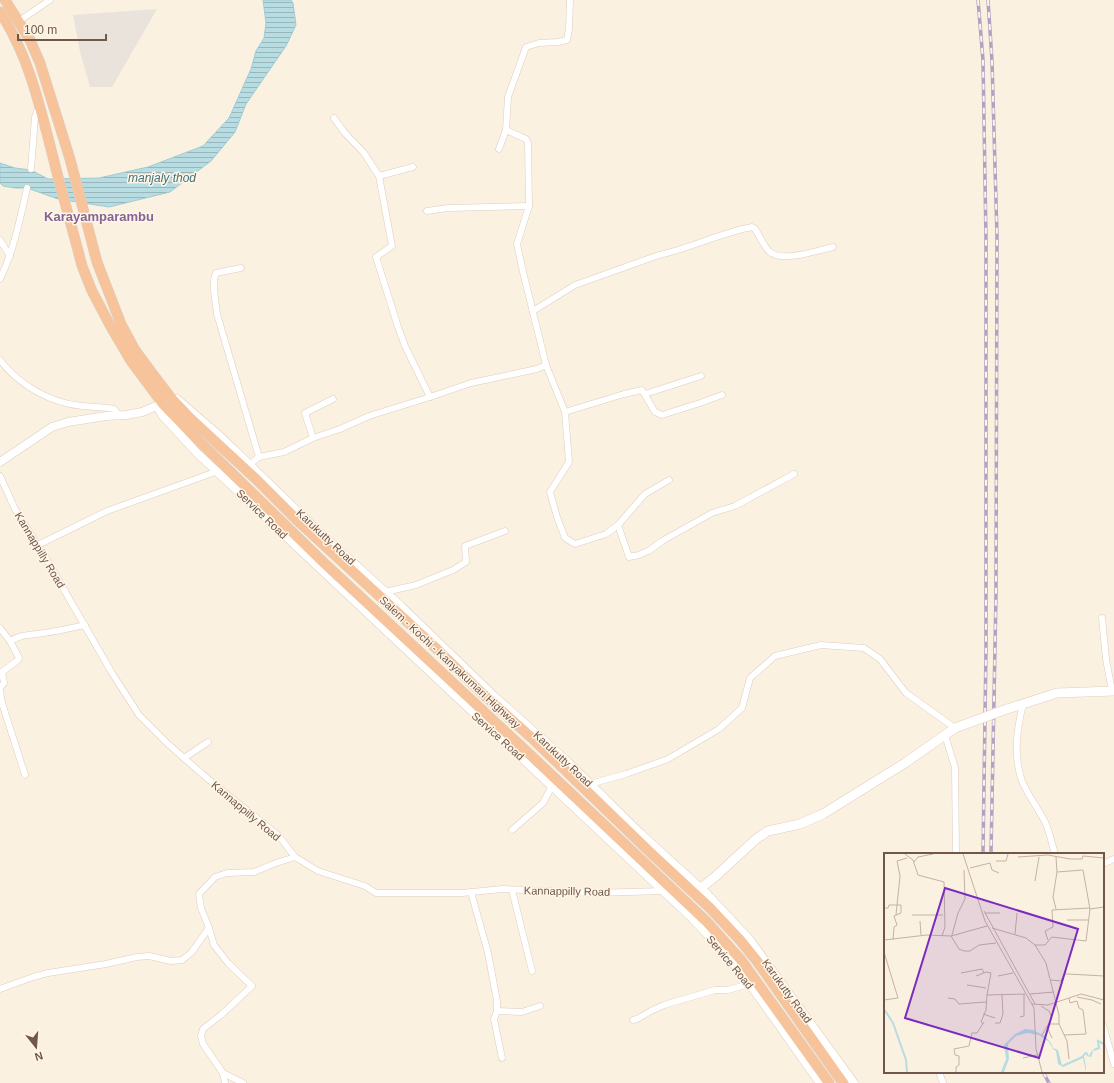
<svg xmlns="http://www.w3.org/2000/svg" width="1114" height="1083" font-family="Arial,sans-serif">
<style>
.industrial{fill:#eae3dc}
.water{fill:url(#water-rules);stroke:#9eccd5}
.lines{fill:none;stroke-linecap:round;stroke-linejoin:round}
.minor-casing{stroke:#dfcdbe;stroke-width:7}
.tertiary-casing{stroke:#dfcdbe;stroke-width:9}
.secondary-casing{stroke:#e3cebc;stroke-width:10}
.trunk-casing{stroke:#dad3d0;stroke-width:11}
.minor{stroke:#fff;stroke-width:6}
.tertiary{stroke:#fff;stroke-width:8}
.secondary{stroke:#fff;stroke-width:9}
.trunk{stroke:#f6c39b;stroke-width:10}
.rail-casing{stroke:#b3a1c3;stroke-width:3.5}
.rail{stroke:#fef5e7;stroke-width:2;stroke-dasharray:6;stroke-linecap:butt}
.secondary-bridge-casing{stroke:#e3cebc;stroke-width:10;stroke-linecap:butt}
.secondary-bridge{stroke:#fff;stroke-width:9}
.labels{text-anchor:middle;stroke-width:3;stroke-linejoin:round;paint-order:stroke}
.street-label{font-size:11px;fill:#715749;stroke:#fef5e7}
.water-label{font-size:12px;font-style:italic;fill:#41737d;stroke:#fef5e7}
.quarter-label{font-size:13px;font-weight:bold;fill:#846594;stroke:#fef5e7}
.inset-river{fill:none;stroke:#b7dde3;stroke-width:2}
.inset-road{fill:none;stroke:#c4b3a4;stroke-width:1}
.view{fill:#7b2cbf;fill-opacity:0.15;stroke:#7b2cbf;stroke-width:2}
.inset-edge{fill:none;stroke:#715749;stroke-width:2}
</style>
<defs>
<pattern id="water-rules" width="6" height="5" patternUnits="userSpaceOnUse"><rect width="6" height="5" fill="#b7dde3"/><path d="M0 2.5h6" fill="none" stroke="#99b6ba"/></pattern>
</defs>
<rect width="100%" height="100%" fill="#fbf1e1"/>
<path class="industrial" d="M157,9L112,87H90L80,52L73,15Z"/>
<path class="water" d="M263,0H291L293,3L296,25L286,46L246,104L235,132L211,161L170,192L109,207L58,199L27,188H15L3,186L0,183V163L15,168L31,170L48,179L99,178L148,167L203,146L229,118L251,69L256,51L264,38L266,23Z"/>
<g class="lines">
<g class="minor-casing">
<g id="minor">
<path d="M19,21L50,0"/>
<path d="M334,118L344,132L364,153L379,176"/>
<path d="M499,149L506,130L508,97L526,47L539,43L558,42L567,40L569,29L570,0"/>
<path d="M413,167L379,176L392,246L376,257L398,327L405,346L430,397"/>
<path d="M31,169L35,117L39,106"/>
<path d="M427,211L448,208L529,206"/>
<path d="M0,240L10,256"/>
<path d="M241,268L216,273C211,283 216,302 217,314L259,457"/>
<path d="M0,279C14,250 20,219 27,188"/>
<path d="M533,311L575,285L659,255C691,248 720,233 752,227L755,229C760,236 763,246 770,252C782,263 818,250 833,247"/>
<path d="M0,360C19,385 50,403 82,406C93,407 103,407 114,409L120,416"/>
<path d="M546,365L565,412L569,462L550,492L557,517L565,538L575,544L606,534L618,525L645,494L669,480"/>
<path d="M645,394L701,376"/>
<path d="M565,412L624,394L642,390L655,412L662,415L700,403L722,395"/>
<path d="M313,438L305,413L333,399"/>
<path d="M250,464L259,457L284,452L313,438L340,429L369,416L430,397L471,383L537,369L546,365L523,272L517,244L529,206L528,143L526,139L506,130"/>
<path d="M0,476L15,509L44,555L112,673L139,715L168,744L208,779L279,836L295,857L318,871L365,886L376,893H462L502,889L592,893L664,891"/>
<path d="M618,525L629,557L639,555L650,550L662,541L712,513L735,506L794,474"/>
<path d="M38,545L107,511L218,471"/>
<path d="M385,592L416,585L453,570L466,562L465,546L505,531"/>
<path d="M1102,618L1106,659L1112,691"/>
<path d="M0,628L10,641"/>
<path d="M0,688L4,683L2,672L18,660L19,658L10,641C21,634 32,635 44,633C58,631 71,628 85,625"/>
<path d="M0,691L2,703L0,704"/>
<path d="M2,703L25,775"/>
<path d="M1023,704C1017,729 1013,756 1022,781C1028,796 1039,809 1046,824C1050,834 1052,844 1055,854"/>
<path d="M945,735L955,768L956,854"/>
<path d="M184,758L208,742"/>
<path d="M590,784L626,774L668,759L719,729L742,708L750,678L775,656L821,645L864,648L880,659L906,693L955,728"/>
<path d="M512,830L543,803L552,786"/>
<path d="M1103,864L1114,859"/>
<path d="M512,890L532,971"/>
<path d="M471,892L488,953L497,1001V1011L494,1019L502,1058"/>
<path d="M209,928L214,945L228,963L252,986L221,1015L203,1029L201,1036L203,1044L223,1073L225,1083"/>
<path d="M0,989L33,977L48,973L106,964L137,957L149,956L171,961L182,960L191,953L209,928L201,908L199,894L215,877L227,873L254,872L276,863L295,857"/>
<path d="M497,1011L522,1012L540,1006"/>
<path d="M633,1020L637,1019L651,1011L664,1005L715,990H728L749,984"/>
<path d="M1103,1025L1114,1064"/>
<path d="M939,1072L943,1083"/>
<path d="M223,1073L243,1083"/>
</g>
</g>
<g class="tertiary-casing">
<g id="tertiary">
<path d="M177,399L222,438L314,527L402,607L494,696L567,761L640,833L707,894L750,940L854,1083"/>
<path d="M157,406L162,415L196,452L691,917C700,927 711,937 720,948C757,990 787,1038 820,1083"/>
<path d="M0,462L52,427L68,422L106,416L126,415L142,412L166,402"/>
</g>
</g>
<g class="secondary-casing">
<g id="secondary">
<path d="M1007,709L1057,693L1114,691"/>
<path d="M701,888L716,876L756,839L768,831L800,824L823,814L905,763L955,728"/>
</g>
</g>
<g class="trunk-casing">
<g id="trunk">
<path d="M5,0L30,40L40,63L70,159L97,262L121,324L135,350L152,373L171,398L190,418L256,479L298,521L437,649L482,693L533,739L651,853L710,908L740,940L757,961L843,1083"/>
<path d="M0,12C29,56 40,107 53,157C62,194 73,230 82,266L92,291L111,327L131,361L163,404L200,442L323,562L525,750L706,921L741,960L829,1083"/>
</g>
</g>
<use href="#minor" class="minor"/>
<use href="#tertiary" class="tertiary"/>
<use href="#secondary" class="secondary"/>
<use href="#trunk" class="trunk"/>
<g class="rail-casing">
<g id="rail">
<path d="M978,0L983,60L986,240V649L983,854"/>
<path d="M988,0L992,61L997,236L996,595L991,854"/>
<path d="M1043,1072L1049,1083"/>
</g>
</g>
<use href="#rail" class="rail"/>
<g class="secondary-bridge-casing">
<path id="secondary-bridge" d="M955,728L1007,709"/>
</g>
<use href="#secondary-bridge" class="secondary-bridge"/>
</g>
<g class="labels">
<g class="street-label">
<text transform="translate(262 514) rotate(44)" y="4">Service Road</text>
<text transform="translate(326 537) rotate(43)" y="4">Karukutty Road</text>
<text transform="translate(40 550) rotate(59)" y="4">Kannappilly Road</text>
<text transform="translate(450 662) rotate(43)" y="4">Salem - Kochi - Kanyakumari Highway</text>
<text transform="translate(498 736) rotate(42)" y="4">Service Road</text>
<text transform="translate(563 759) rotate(43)" y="4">Karukutty Road</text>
<text transform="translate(246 811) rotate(40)" y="4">Kannappilly Road</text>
<text transform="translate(567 891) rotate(1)" y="4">Kannappilly Road</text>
<text transform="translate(730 962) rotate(50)" y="4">Service Road</text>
<text transform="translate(787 991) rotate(54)" y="4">Karukutty Road</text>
</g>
<g class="water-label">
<text x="162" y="182">manjaly thod</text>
</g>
<g class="quarter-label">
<text x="99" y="221">Karayamparambu</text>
</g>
</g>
<g transform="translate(884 853)">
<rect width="220" height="220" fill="#fbf1e1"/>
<path d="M141,176L149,177L161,183L167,190L169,195L174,197L178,212L198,203L203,196L200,200L203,199L205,203L207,199L210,196L207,204L203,203L202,201L200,203L202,214V219L199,205L179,214L174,211L172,198L169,196L165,189L155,182L143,180L132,183L124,191L125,206L120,219H117L122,206L120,192L131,181Z" fill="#b7dde3"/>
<path class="inset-river" d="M0,156L9,170L22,207L23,219M210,197L215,195L214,188L220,191"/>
<path class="inset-road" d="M21,1L29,7L34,22L60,29L61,74L58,83M79,1L101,68L150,155L152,196L158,219M134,4L164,2L186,6H198L199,3L220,5M172,4L173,19L169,44L172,56M112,8H122L124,1M30,9L34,4L49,1M86,15L106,10L108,17L115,20M173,19L199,17L206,56M151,28L155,4M0,55H4L5,52H17V60L10,63L13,72L10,74L9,87M100,58L151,151M101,60H116M12,62L16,23L13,8L23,5M28,62H59M183,67H204M36,68L37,82M108,75L142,85L151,92L162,110L175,162V171H166M131,81L133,60M68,82L74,60L81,46L80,17M67,83L75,96L80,98H86L95,92L112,90M0,87L43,82L67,83L103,73M164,87L161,78L169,74L168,57L206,55M151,92H161L168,84L202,88L206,56L220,54M0,99L14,145L0,147M77,120L98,116L100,120M92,123L102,119L107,120L103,142M114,123L129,120M167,127L177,128L180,121H184L220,123M83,132L102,135M146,141L170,139M193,144L208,147L217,151M64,145L71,146L75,151L102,149M148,151L164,152L197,141L220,147M157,153L165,158L168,165L158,182M99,161L111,165M136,164L140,163V141M111,170H116L119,161L118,142M99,171L97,169L102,157L103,142L141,141M175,171L183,188L185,206M163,174L168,185M180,182L202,181L199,157L195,155L193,148L186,150L185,145M139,205L153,202M72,219V214L75,212V203L71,202L70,196L85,193L88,180H93L100,169"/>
<path class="view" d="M61,35L194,76L155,205L21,165Z"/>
<rect width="220" height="220" class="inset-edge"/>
</g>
<g transform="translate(36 1047) rotate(163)" stroke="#fef5e7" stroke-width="3" paint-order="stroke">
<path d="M0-3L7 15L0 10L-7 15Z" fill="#715749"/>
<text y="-6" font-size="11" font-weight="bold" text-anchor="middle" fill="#715749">N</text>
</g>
<path d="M18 34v6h88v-6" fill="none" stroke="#715749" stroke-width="2"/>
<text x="24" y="34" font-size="12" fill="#715749" stroke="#fef5e7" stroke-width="3" paint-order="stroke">100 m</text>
</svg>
